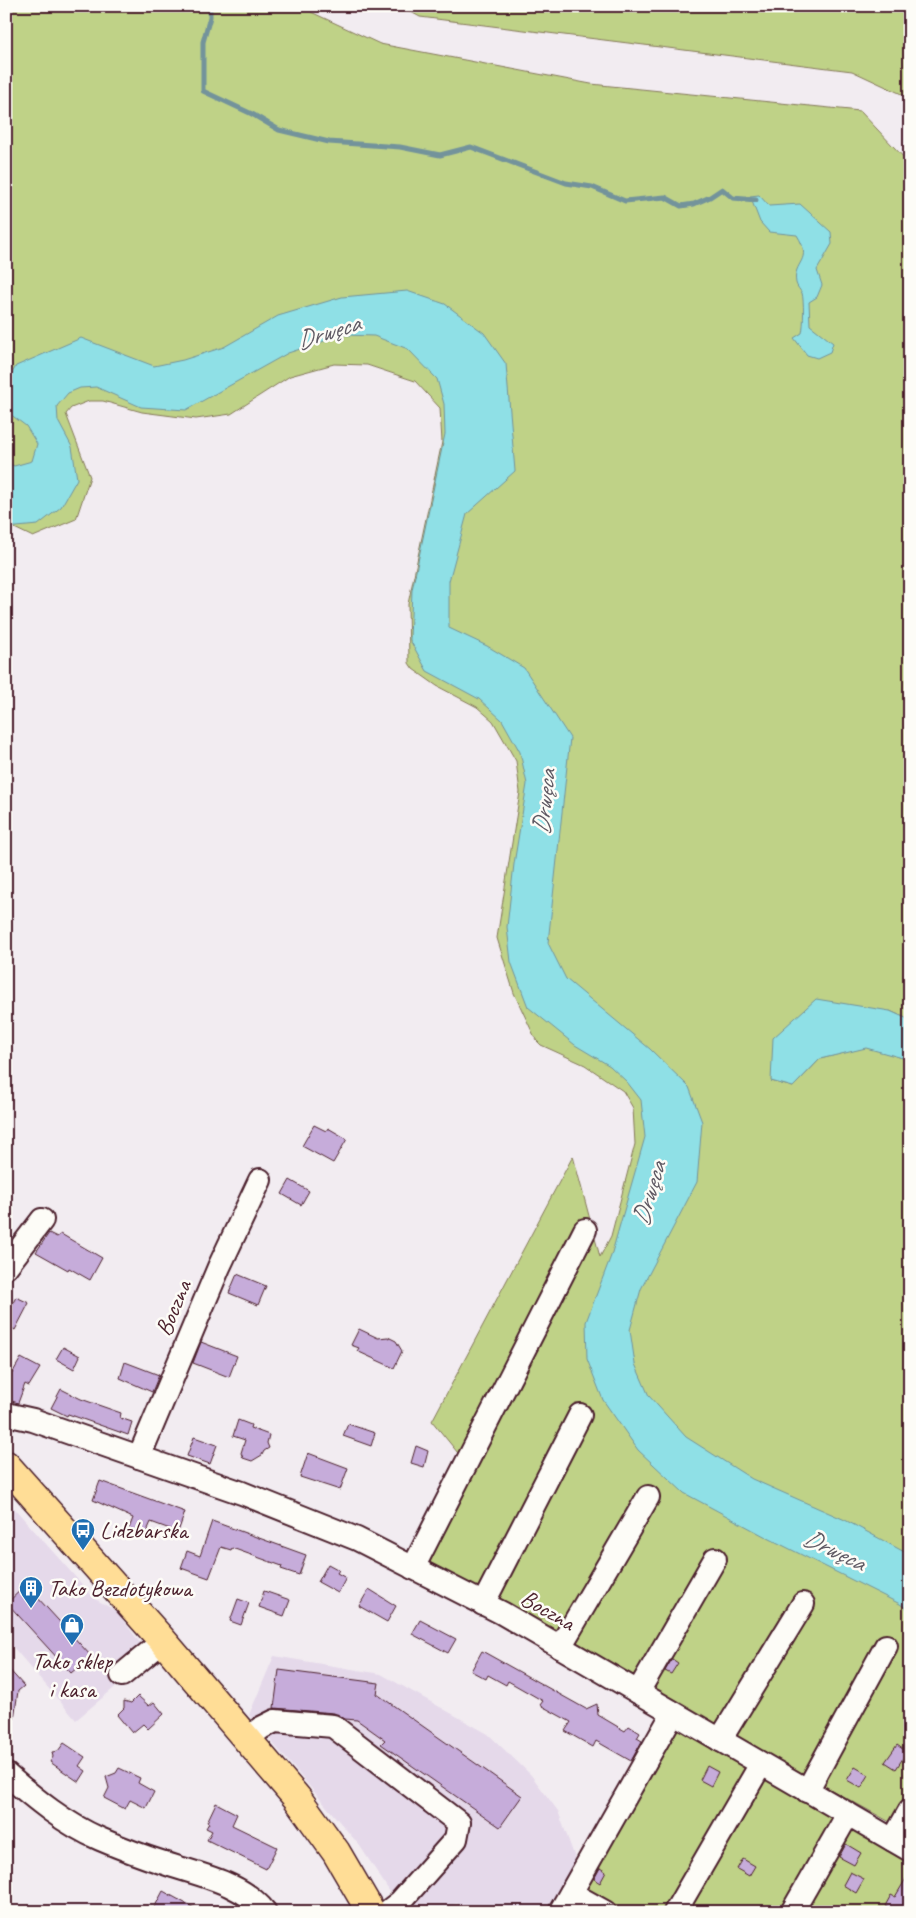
<svg xmlns="http://www.w3.org/2000/svg" width="916" height="1918" font-family="Caveat,sans-serif">
<style>
.built{fill:#e5d9ea}
.green{fill:#bfd287;stroke:#847859}
.water{fill:#8fe0e6;stroke:#73939b}
.lines{fill:none;stroke-linecap:round;stroke-linejoin:round}
.stream{stroke:#73939b;stroke-width:5}
.building{fill:#c6acda;stroke:#4a1f2b}
.minor-casing{stroke:#4a1f2b;stroke-width:26}
.major-casing{stroke:#4a1f2b;stroke-width:31}
.minor{stroke:#fdfcf7;stroke-width:22}
.major{stroke:#ffdd96;stroke-width:28}
.labels{text-anchor:middle;stroke-width:5;stroke-linejoin:round;paint-order:stroke}
.street-label{font-size:24px;fill:#4a1f2b;stroke:#fdfcf7}
.poi-label{font-size:24px;fill:#4a1f2b;stroke:#fdfcf7;text-anchor:start}
.water-label{font-size:25px;font-style:italic;fill:#5f5963;stroke:#fdfcf7}
</style>
<rect width="100%" height="100%" fill="#f2ecf1"/>
<filter id="ink" filterUnits="userSpaceOnUse"><feTurbulence type="fractalNoise" baseFrequency=".02" numOctaves="2"/><feDisplacementMap in="SourceGraphic" scale="10" xChannelSelector="R" yChannelSelector="G"/><feConvolveMatrix kernelMatrix="1 2 1 2 8 2 1 2 1" color-interpolation-filters="sRGB"/></filter>
<g filter="url(#ink)">
<g class="built">
<path d="M6,1499L95,1599L116,1611L151,1657L76,1720L6,1639Z"/>
<path d="M274,1656L381,1674L488,1734L531,1775L558,1811L579,1869L554,1912H464L457,1903L441,1912H403L360,1846L249,1715Z"/>
</g>
<g class="green">
<path d="M6,6H305L311,12L380,44L591,84L860,111L910,164V1020L890,1011L771,1081L793,1087L820,1059L866,1047L910,1060V1833L786,1765L614,1666L413,1555L462,1458L432,1421L573,1156L600,1257L611,1236L635,1144L633,1108L623,1091L585,1065L541,1045L536,1040L514,993L497,938L520,792L516,761L493,721L477,707L437,686L413,669L409,663L408,604L442,442L440,408L415,381L367,365L334,364L290,376L231,414L196,419L142,412L103,401H89L71,408L66,414L90,477L76,519L33,537L6,524Z"/>
<path d="M400,6H910V98L852,71L420,17Z"/>
<path d="M663,1721L910,1858V1912H554Z"/>
</g>
<g class="water">
<path d="M759,195L769,206L800,204L831,232L832,244L817,270L822,285L817,297L809,302L810,325L833,343L830,352L817,358L807,355L794,338L802,333C804,325 804,300 802,293C800,290 797,287 796,283C792,261 814,262 797,235L769,232L760,222L750,196Z"/>
<path d="M407,291L445,304L484,333L506,364L515,471L467,514L449,581V628L487,646L524,668L570,738L548,943L566,979L650,1049L689,1087L702,1122L697,1182L641,1289L630,1330L635,1364L649,1396L686,1437L752,1479L845,1520L910,1555V1611L900,1604L768,1538L684,1493L638,1450L603,1400L587,1359L586,1322L611,1256L645,1137L641,1100L627,1082L610,1066L575,1045L528,1007L511,962L507,927L514,864L527,784L520,752L502,720L479,699L427,671L410,640L412,590L445,434L444,404L437,379L408,349L374,336L343,335L288,353L186,410L141,407L96,387L80,388L68,393L57,406L58,421L72,447L77,479L61,507L38,525L6,528V462L14,466L32,461L37,444L26,426L6,411V384L16,366L81,338L154,366L183,360L224,347L278,316L342,297Z"/>
<path d="M816,999L890,1011L910,1020V1060L866,1048L820,1059L793,1087L771,1081L773,1038Z"/>
</g>
<g class="lines">
<path class="stream" d="M210,6V17L203,42V91L252,114L279,130L329,142L400,147L440,155L471,147L566,183L592,187L625,201L665,197L681,206L694,204L710,197L722,189L733,198L756,200"/>
</g>
<g class="building">
<path d="M314,1125L326,1131L328,1128L347,1139L333,1163L302,1146Z"/>
<path d="M290,1180L309,1191L301,1205L282,1194Z"/>
<path d="M49,1233L57,1237L61,1234L102,1258L90,1280L69,1268L68,1270L36,1252Z"/>
<path d="M237,1274L266,1286L258,1305L229,1293Z"/>
<path d="M16,1297L29,1303L15,1330L6,1325V1316Z"/>
<path d="M359,1329L378,1338L388,1337L396,1341L402,1351L394,1368L357,1351L359,1348L351,1345Z"/>
<path d="M201,1342L237,1356L229,1377L193,1363Z"/>
<path d="M63,1347L80,1356L74,1369L56,1359Z"/>
<path d="M21,1358L40,1368L29,1386L25,1384L18,1403L6,1399V1384Z"/>
<path d="M125,1362L159,1375L152,1392L120,1378Z"/>
<path d="M61,1389L81,1399L121,1413L120,1418L132,1422L128,1435L68,1414L67,1416L51,1408Z"/>
<path d="M238,1420L251,1425L250,1428L269,1435L267,1443L269,1448L264,1451L262,1455L252,1461L243,1458L241,1453L245,1440L233,1436Z"/>
<path d="M348,1424L375,1433L371,1446L343,1436Z"/>
<path d="M194,1437L217,1445L210,1464L187,1456Z"/>
<path d="M416,1446L428,1451L424,1467L411,1463Z"/>
<path d="M308,1453L348,1468L340,1490L300,1477Z"/>
<path d="M100,1481L185,1512L178,1532L151,1522L144,1538L128,1531L133,1518L93,1500Z"/>
<path d="M212,1521L306,1555L299,1575L281,1569L282,1566L232,1548L231,1550L221,1547L209,1578L181,1568L187,1551L200,1556Z"/>
<path d="M328,1564L339,1570L337,1573L346,1578L338,1593L318,1582Z"/>
<path d="M26,1585L91,1656L71,1673L7,1603Z"/>
<path d="M369,1589L396,1606L387,1622L359,1606Z"/>
<path d="M264,1591L290,1600L284,1616L259,1607Z"/>
<path d="M238,1599L249,1603L241,1625L230,1621Z"/>
<path d="M420,1620L456,1639L448,1653L412,1634Z"/>
<path d="M482,1651L586,1709L597,1704L598,1715L625,1731L629,1726L640,1733L637,1738L642,1741L631,1761L596,1741L593,1747L565,1731L571,1722L540,1705L543,1701L508,1681L506,1685L488,1675L486,1679L471,1671Z"/>
<path d="M672,1659L678,1663L671,1674L665,1671Z"/>
<path d="M6,1666L24,1686L18,1691L14,1719L6,1718Z"/>
<path d="M279,1670L379,1683L377,1694L522,1796L500,1827L381,1744L385,1740L357,1720L345,1719L334,1713L274,1708Z"/>
<path d="M138,1696L149,1706L154,1702L164,1714L148,1729L143,1724L132,1733L117,1715L124,1708V1701L131,1703Z"/>
<path d="M64,1743L85,1757L79,1766L86,1771L79,1782L50,1762L53,1757L52,1752L58,1751Z"/>
<path d="M897,1745L907,1752L896,1769L885,1762Z"/>
<path d="M707,1766L718,1772L711,1786L700,1780Z"/>
<path d="M855,1767L869,1775L861,1788L847,1780Z"/>
<path d="M119,1768L140,1778L138,1783L154,1792L146,1808L130,1800L125,1809L104,1798L109,1788L106,1777L116,1773Z"/>
<path d="M216,1803L237,1814L232,1825L277,1847L266,1869L207,1840L212,1831L206,1828L209,1823L207,1822Z"/>
<path d="M846,1844L861,1853L854,1865L839,1857Z"/>
<path d="M743,1859L755,1866L749,1876L737,1869Z"/>
<path d="M600,1868L606,1872L600,1883L594,1879Z"/>
<path d="M850,1872L864,1879L856,1893L843,1885Z"/>
<path d="M910,1872V1896L901,1912H896L885,1906L891,1895L895,1897Z"/>
<path d="M163,1891L183,1902L202,1912H152Z"/>
</g>
<g class="lines">
<g class="minor-casing">
<g id="minor">
<path d="M6,1267L42,1220"/>
<path d="M6,1414L33,1420L242,1493L357,1539L502,1613L910,1850"/>
<path d="M139,1457L219,1267L260,1180"/>
<path d="M413,1568L585,1230"/>
<path d="M483,1604L580,1415"/>
<path d="M560,1647L648,1497"/>
<path d="M122,1675L163,1641"/>
<path d="M638,1692L715,1559"/>
<path d="M247,1739L261,1728L275,1721L333,1726L459,1823L456,1839L400,1902L387,1912"/>
<path d="M720,1740L803,1604"/>
<path d="M6,1774C35,1799 65,1824 100,1839C121,1848 142,1856 164,1863C198,1875 242,1882 265,1912"/>
<path d="M807,1791L886,1646"/>
<path d="M893,1840L910,1810"/>
<path d="M571,1893L605,1912"/>
<path d="M560,1912L673,1713"/>
<path d="M675,1912L761,1764"/>
<path d="M792,1912L848,1814"/>
</g>
</g>
<g class="major-casing">
<path id="major" d="M6,1465L163,1641L297,1798L336,1852L371,1912"/>
</g>
<use href="#minor" class="minor"/>
<use href="#major" class="major"/>
</g>
</g>
<defs>
<g id="bus-pin" transform="scale(1.25)"><path d="M0 17L-7.5 6A9.5 9.5 0 1 1 7.5 6Z" fill="#1f6fb2" stroke="#fdfcf7"/><path d="M-5-6H5V4H4V6H2V4H-2V6H-4V4H-5ZM-3.5-4V0h7V-4ZM-3.5 1.2v1.5H-2V1.2ZM2 1.2v1.5H3.5V1.2Z" fill="#fff"/></g>
<g id="building-pin" transform="scale(1.25)"><path d="M0 17L-7.5 6A9.5 9.5 0 1 1 7.5 6Z" fill="#1f6fb2" stroke="#fdfcf7"/><path d="M-4-6H4V6H1V3H-1V6H-4ZM-2.5-4.3h1.7v1.8h-1.7ZM.8-4.3h1.7v1.8H.8ZM-2.5-1h1.7V.8h-1.7ZM.8-1h1.7V.8H.8Z" fill="#fff"/></g>
<g id="shop-pin" transform="scale(1.25)"><path d="M0 17L-7.5 6A9.5 9.5 0 1 1 7.5 6Z" fill="#1f6fb2" stroke="#fdfcf7"/><path d="M-5-2.5h2.3a2.7 3.5 0 0 1 5.4 0H5L5.5 6h-11ZM-1.5-2.5h3a1.5 2.3 0 0 0-3 0Z" fill="#fff"/></g>
</defs>
<g fill-rule="evenodd">
<use href="#bus-pin" x="83" y="1530"/>
<use href="#building-pin" x="31" y="1588"/>
<use href="#shop-pin" x="72" y="1625"/>
</g>
<g class="labels">
<g class="street-label">
<text transform="translate(173 1308) rotate(-67)" y="8">Boczna</text>
<text transform="translate(548 1610) rotate(30)" y="8">Boczna</text>
</g>
<g class="poi-label">
<text x="100" y="1538">Lidzbarska</text>
<text x="48" y="1596">Tako Bezdotykowa</text>
<text x="72" y="1669" text-anchor="middle">Tako sklep<tspan x="72" dy="28">i kasa</tspan></text>
</g>
<g class="water-label">
<text transform="translate(328 331) rotate(-17)" y="9">Drwęca</text>
<text transform="translate(543 802) rotate(-84)" y="9">Drwęca</text>
<text transform="translate(648 1193) rotate(-73)" y="9">Drwęca</text>
<text transform="translate(835 1549) rotate(26)" y="9">Drwęca</text>
</g>
</g>
<rect width="916" height="1918" fill="none" stroke="#fdfcf7" stroke-width="25"/>
<rect x="12" y="12" width="891" height="1893" fill="none" stroke="#4a1f2b" stroke-width="2" filter="url(#ink)"/>
</svg>
